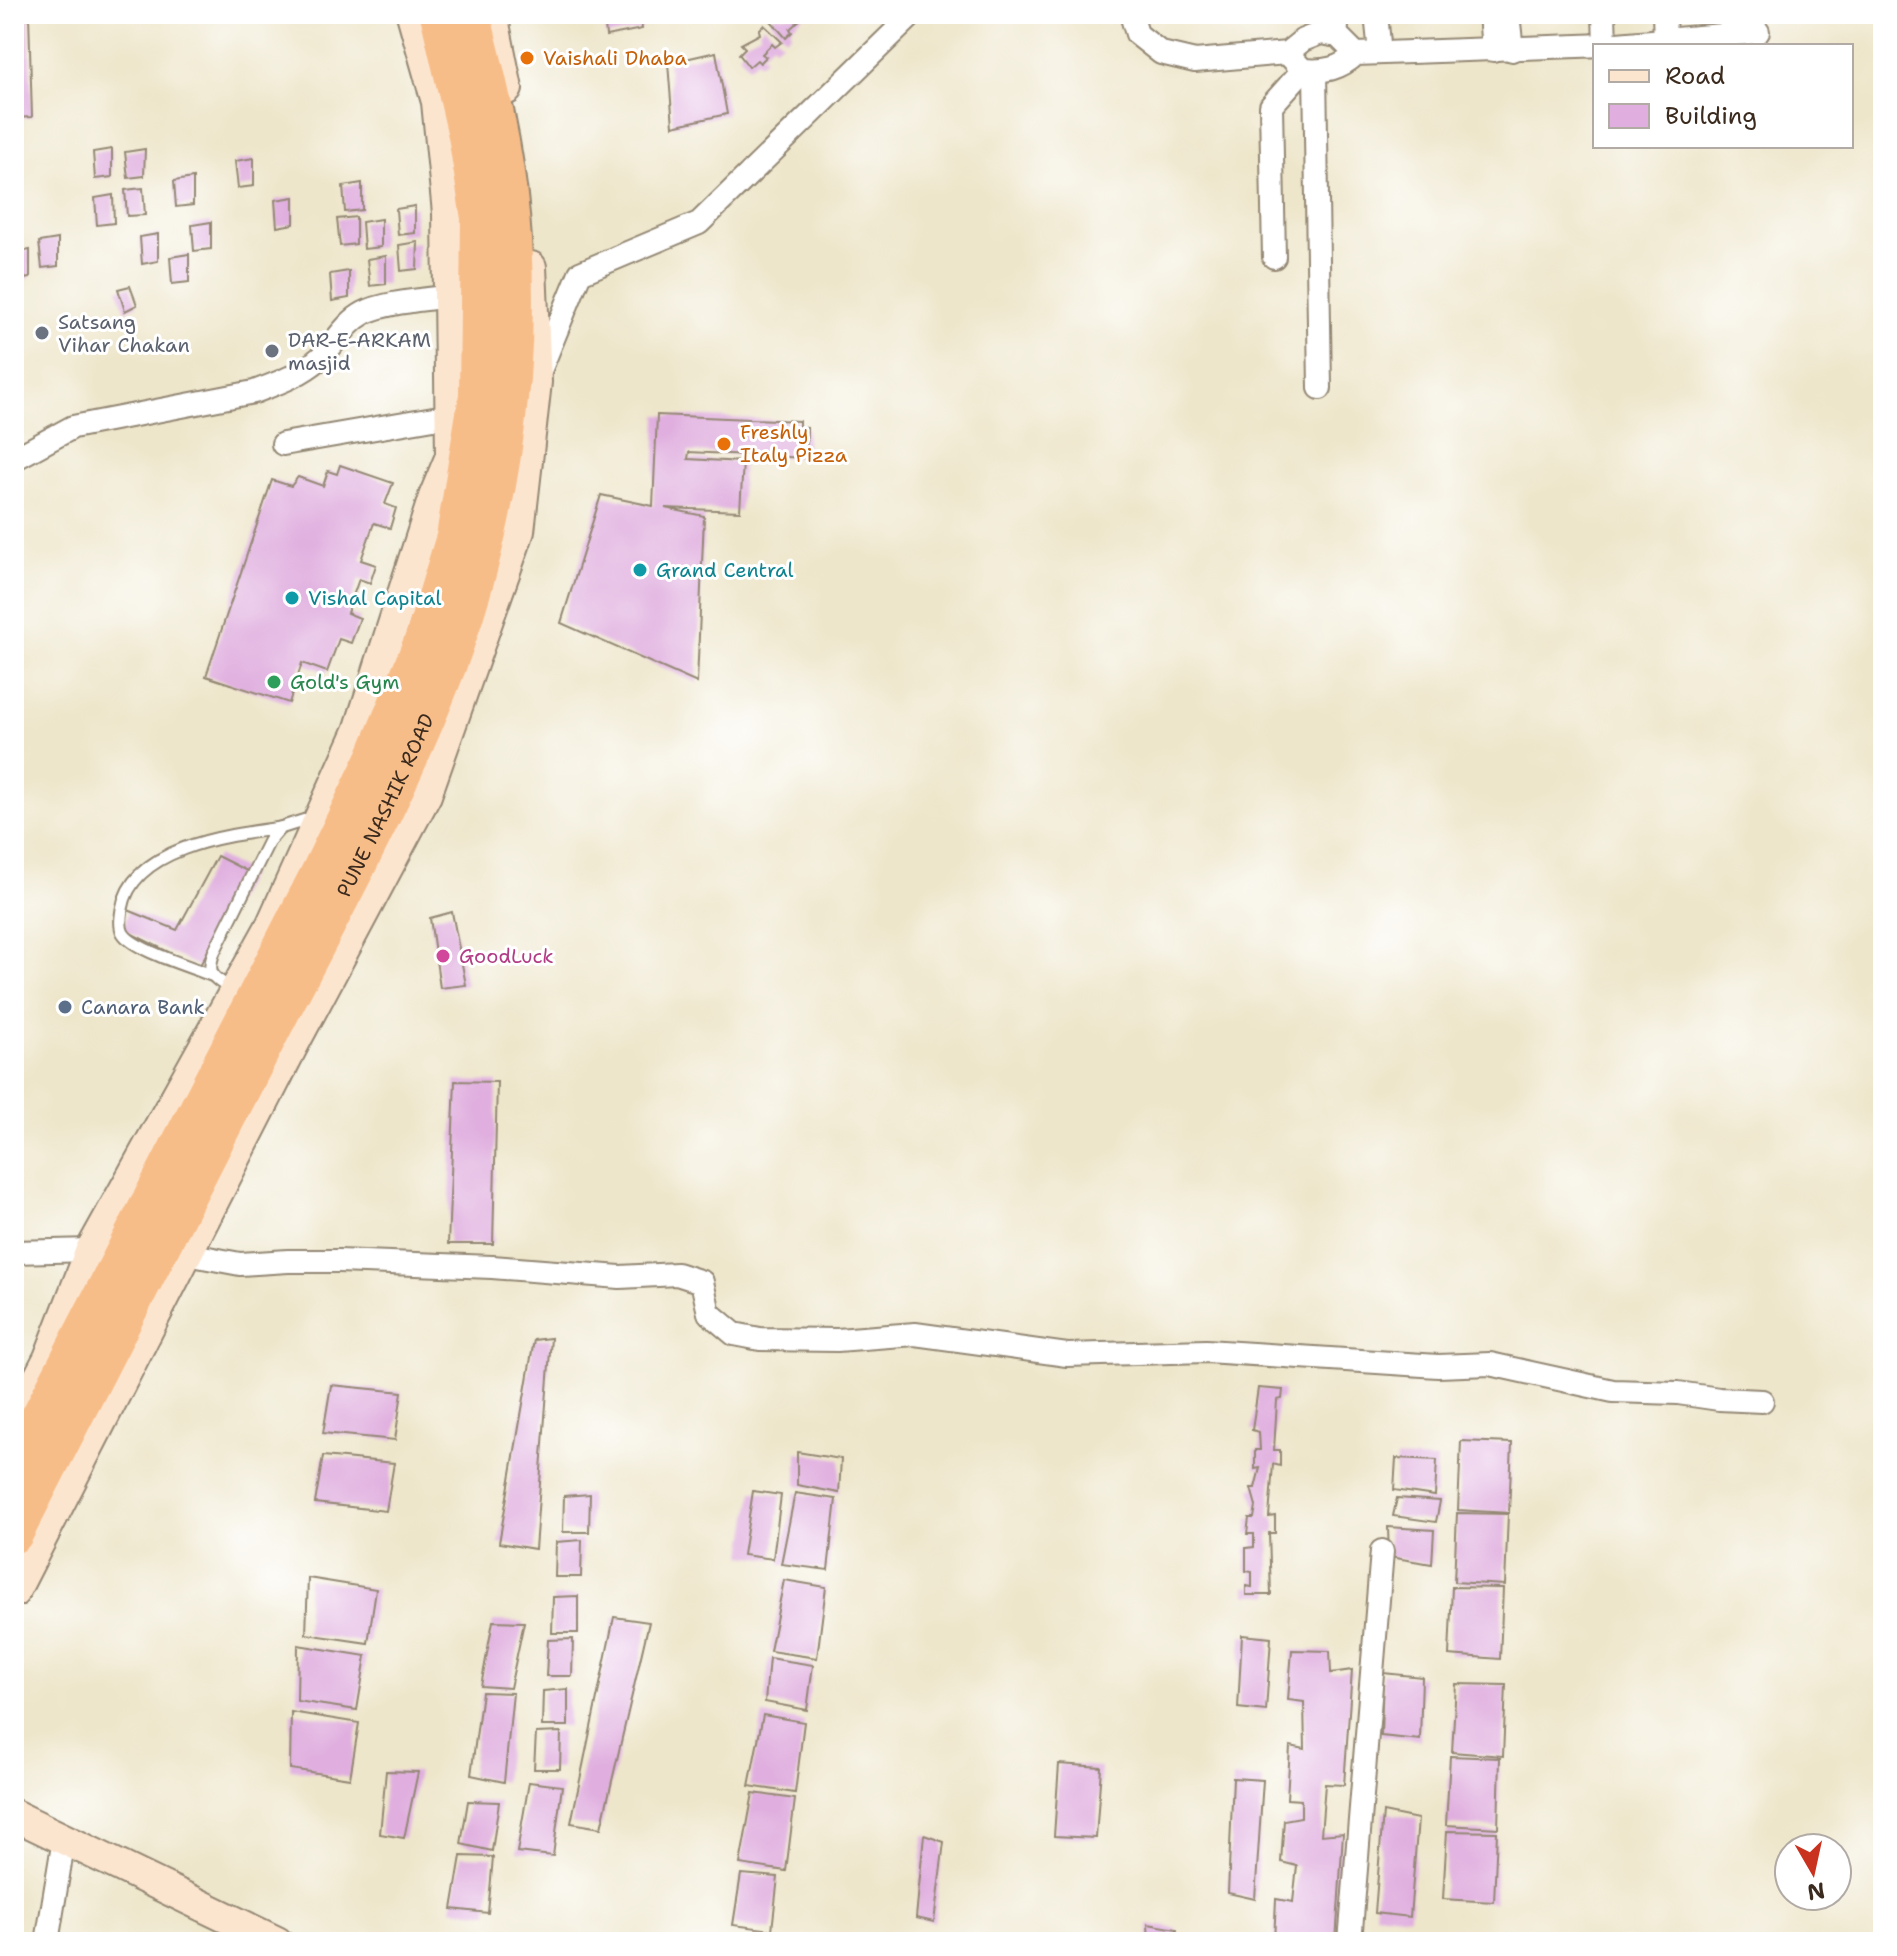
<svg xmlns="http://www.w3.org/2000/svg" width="1897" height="1956" font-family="'Shantell Sans',sans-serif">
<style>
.building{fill:#e0afdf}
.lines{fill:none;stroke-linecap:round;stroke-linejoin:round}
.lane-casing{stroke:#948874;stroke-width:15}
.street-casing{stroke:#948874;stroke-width:26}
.secondary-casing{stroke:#948874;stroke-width:34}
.highway-casing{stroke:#948874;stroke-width:42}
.lane{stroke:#fff;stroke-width:11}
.street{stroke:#fff;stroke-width:22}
.secondary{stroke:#fce5cf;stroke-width:30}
.highway{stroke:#f7bd88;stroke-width:38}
.food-dot{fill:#e8710a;stroke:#fff;stroke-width:3}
.worship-dot{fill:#6b7280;stroke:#fff;stroke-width:3}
.culture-dot{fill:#0f9aa8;stroke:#fff;stroke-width:3}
.leisure-dot{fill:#2e9e5b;stroke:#fff;stroke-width:3}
.hotel-dot{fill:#d1479c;stroke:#fff;stroke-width:3}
.service-dot{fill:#5c6f8a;stroke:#fff;stroke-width:3}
.labels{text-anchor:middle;stroke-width:6;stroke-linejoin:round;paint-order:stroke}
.food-label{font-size:20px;fill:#c56008;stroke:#fff;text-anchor:start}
.worship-label{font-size:20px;fill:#5b616d;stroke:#fff;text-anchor:start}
.culture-label{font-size:20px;fill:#0d838f;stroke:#fff;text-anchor:start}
.leisure-label{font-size:20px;fill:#27864d;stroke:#fff;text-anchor:start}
.street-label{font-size:20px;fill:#3b2a1e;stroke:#fff}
.hotel-label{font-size:20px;fill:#b23c85;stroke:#fff;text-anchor:start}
.service-label{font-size:20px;fill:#4e5e75;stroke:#fff;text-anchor:start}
</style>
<rect width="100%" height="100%" fill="#fff"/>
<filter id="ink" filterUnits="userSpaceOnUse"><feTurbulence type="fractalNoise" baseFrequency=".0125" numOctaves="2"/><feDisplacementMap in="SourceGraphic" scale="16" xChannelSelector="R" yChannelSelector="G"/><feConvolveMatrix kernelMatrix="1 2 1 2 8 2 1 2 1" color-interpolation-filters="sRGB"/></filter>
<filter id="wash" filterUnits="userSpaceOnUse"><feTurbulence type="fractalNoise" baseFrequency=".006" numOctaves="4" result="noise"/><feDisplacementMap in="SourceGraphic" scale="32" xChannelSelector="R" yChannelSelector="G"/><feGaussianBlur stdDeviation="1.8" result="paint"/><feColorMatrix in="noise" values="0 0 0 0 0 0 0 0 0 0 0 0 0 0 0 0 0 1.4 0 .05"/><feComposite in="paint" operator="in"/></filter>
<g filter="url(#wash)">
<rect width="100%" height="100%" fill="#eee6cb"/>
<g id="blocks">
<g class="building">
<path d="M14,14H29L32,117L14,118Z"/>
<path d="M604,14H640L642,29L606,36Z"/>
<path d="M776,14L781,16L806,14L790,29L792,32L786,38L771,21Z"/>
<path d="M764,25L782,42L775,47L772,44L762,54L766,57L760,63L757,60L749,67L739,54L745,48L741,44L760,34L759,30Z"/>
<path d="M716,52L727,114L673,126L668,63Z"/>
<path d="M112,149V177L95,179L93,152Z"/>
<path d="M145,149L144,176L128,178L125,152Z"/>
<path d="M254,158V186L238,188L235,161Z"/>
<path d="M193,178V205L176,207L174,181Z"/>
<path d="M362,183V210L345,212L343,186Z"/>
<path d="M143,188L145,215L127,216L125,190Z"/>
<path d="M113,195L114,223L97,225L95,198Z"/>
<path d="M294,197V224L277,227L275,200Z"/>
<path d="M415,206V233L398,235L396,209Z"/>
<path d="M356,217V244L340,246L337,219Z"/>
<path d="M381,219V247L364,249L362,222Z"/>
<path d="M211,222V249L194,251L192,225Z"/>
<path d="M158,234V261L142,264L140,237Z"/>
<path d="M58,239V266L42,268L39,242Z"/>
<path d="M418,242L417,269L401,271L399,245Z"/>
<path d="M30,250V278L14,280V253Z"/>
<path d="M189,254V282L172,284L170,257Z"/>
<path d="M386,256V284L370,286L367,259Z"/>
<path d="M349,271V298L332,301L330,274Z"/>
<path d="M130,286L137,305L125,311L118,289Z"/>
<path d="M657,415L799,421V427L807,428L806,458L689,452L688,459L743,462L740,511L665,508L704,516L697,683L561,623L601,495L653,506Z"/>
<path d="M340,465L393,483L385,504L396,508L390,528L374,523L361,560L376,565L370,583L359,579L347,613L360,618L351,643L339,639L327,672L302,663L289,703L206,676L272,480L291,486L298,477L323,486L328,471L337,474Z"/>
<path d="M217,856L251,873L199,967L124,930L128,910L177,930Z"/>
<path d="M452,912L466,985L440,988L430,918Z"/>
<path d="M455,1081L497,1082L493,1244H448Z"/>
<path d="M551,1338L535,1549L499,1543L534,1340Z"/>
<path d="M331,1385L402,1392L395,1440L323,1433Z"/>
<path d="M1258,1388L1283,1390L1282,1399L1277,1400L1274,1450H1280V1466L1273,1464L1269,1517L1275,1516V1533H1269L1271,1595H1246V1586L1252,1587V1572L1246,1571V1548L1254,1547V1534H1247L1249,1518H1254L1256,1506L1251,1488H1255L1260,1468L1255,1469V1450H1260L1259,1432L1252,1430Z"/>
<path d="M1461,1441L1512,1443L1509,1513L1458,1510Z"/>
<path d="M797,1452L841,1459L839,1493L797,1485Z"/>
<path d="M323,1456L394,1463L386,1511L315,1503Z"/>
<path d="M1396,1458L1437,1460L1435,1496L1394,1490Z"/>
<path d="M753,1491L781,1495L773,1559L743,1555Z"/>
<path d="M795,1493L836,1499L828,1570L781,1564Z"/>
<path d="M590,1494L589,1532H563L564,1496Z"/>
<path d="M1397,1498L1440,1501L1436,1522L1393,1516Z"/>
<path d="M1457,1513L1508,1514L1505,1585L1454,1582Z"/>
<path d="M1388,1527L1434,1530L1432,1564L1389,1557Z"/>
<path d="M582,1540L581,1577H555L556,1542Z"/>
<path d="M308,1578L376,1589L368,1643L306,1634Z"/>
<path d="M784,1580L826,1587L817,1658L770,1651Z"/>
<path d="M1452,1587L1503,1588L1500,1659L1449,1655Z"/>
<path d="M578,1596V1633H552L553,1597Z"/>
<path d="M614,1617L649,1622L601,1828L571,1823Z"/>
<path d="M493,1621L524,1622L510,1688L481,1686Z"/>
<path d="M1242,1635L1271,1638L1266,1711L1238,1708Z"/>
<path d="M573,1639L572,1676H546L548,1640Z"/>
<path d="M298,1645L366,1656L357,1710L297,1701Z"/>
<path d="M1292,1650L1330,1651L1331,1673L1352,1670L1344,1785L1325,1784L1321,1835L1343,1833L1336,1942H1274L1276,1899L1293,1902L1297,1866L1281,1862L1284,1820L1301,1817V1800L1287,1799L1290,1746L1305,1749L1304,1702L1288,1700Z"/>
<path d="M769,1658L813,1665L807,1710L765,1702Z"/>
<path d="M1383,1673L1422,1677L1420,1740L1381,1736Z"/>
<path d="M1456,1684L1506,1685L1503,1756L1452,1752Z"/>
<path d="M568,1689V1726H542L543,1691Z"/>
<path d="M482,1692L513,1693L504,1782L471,1775Z"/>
<path d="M291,1712L359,1723L350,1778L290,1769Z"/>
<path d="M763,1715L804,1722L795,1793L749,1786Z"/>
<path d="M561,1732L560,1769H534L536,1733Z"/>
<path d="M1450,1756L1500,1758L1498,1828L1446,1825Z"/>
<path d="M1059,1764L1101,1767L1096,1838L1054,1836Z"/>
<path d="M386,1771L418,1772L404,1838L380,1834Z"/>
<path d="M1233,1778L1263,1780L1255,1899L1228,1893Z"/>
<path d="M529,1782L562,1786L553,1856L517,1852Z"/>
<path d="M753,1793L795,1799L786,1871L740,1864Z"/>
<path d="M468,1801L499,1802L492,1851L461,1844Z"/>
<path d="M1383,1812L1418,1819L1410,1917L1375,1913Z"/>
<path d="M1447,1831L1497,1832L1494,1902L1443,1899Z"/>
<path d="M924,1835L944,1842L934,1922L916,1918Z"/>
<path d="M461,1856L493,1857L488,1913L452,1909Z"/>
<path d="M741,1874L778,1877L772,1930L733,1925Z"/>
<path d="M1148,1924L1177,1929L1176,1942H1149Z"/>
<path d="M1369,1936L1397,1940V1942H1369Z"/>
</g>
</g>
</g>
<g filter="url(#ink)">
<use href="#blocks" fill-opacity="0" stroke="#948874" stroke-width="2"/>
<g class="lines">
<g class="lane-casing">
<g id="lane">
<path d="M211,975C192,967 133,950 123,933C119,926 121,916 122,909C132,847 229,835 280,828"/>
<path d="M235,991C215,978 205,977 214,952L269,841L280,828L315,817"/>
</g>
</g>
<g class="street-casing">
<g id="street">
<path d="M1131,14L1137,34L1161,53L1195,61L1287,53L1303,40L1321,33L1338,36L1356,54"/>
<path d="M1376,14L1380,53"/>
<path d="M1490,14L1493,50"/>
<path d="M1508,14L1512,50"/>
<path d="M1604,14L1605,45"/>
<path d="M1664,14L1665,41"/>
<path d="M1333,35L1337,27L1336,14"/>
<path d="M1287,53L1303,70C1325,72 1340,69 1356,54L1605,45L1758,32"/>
<path d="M1315,71L1320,388"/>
<path d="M1274,257L1271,106L1303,70"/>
<path d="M539,373L580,273L699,223L913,14"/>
<path d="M283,444L451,415"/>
<path d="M14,459L73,427L254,392C278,383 301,375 320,358C335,344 345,323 364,313C385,302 425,300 449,296"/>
<path d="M14,1252L91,1250"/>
<path d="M187,1254L240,1264L288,1261H339L492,1267L620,1277L677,1274L702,1282L709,1313L734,1334L760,1339L837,1340L915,1334L1067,1355L1206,1351L1438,1366L1490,1364L1613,1391L1678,1393L1719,1399L1762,1401"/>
<path d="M47,1942L64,1839"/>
<path d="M1350,1942L1382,1551"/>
</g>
</g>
<g class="secondary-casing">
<g id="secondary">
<path d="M492,14L507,89"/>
<path d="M14,1425L49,1358L91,1250L271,926L359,731L434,497L451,456L448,213L437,102L412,14"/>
<path d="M14,1592L292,1047L426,795L519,531L536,382L531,267"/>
<path d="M14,1815L277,1942"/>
</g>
</g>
<g class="highway-casing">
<g id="highway">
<path d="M14,1467L320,872L375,758L424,639L455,537L478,395L480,218L467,135L439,14"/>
<path id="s1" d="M14,1534C100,1366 186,1197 272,1029C330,918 391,807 438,690C497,542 525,374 510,215C504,147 488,80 471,14"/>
</g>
</g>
<use href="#lane" class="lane"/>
<use href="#street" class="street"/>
<use href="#secondary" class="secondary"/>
<use href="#highway" class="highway"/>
</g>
</g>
<g class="food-dot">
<circle cx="527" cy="58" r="8"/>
<circle cx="724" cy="444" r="8"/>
</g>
<g class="worship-dot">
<circle cx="42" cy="333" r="8"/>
<circle cx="272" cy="351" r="8"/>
</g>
<g class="culture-dot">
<circle cx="640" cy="570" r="8"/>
<circle cx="292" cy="598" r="8"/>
</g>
<circle class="leisure-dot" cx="274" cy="682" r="8"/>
<circle class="hotel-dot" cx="443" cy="956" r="8"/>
<circle class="service-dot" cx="65" cy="1007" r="8"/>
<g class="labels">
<g class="food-label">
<text x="543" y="65">Vaishali Dhaba</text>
<text x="740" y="439">Freshly<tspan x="740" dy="23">Italy Pizza</tspan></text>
</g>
<g class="worship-label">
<text x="58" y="329">Satsang<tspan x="58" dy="23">Vihar Chakan</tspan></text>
<text x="288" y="347">DAR-E-ARKAM<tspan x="288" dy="23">masjid</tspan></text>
</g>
<g class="culture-label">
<text x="656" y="577">Grand Central</text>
<text x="308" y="605">Vishal Capital</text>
</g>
<g class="leisure-label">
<text x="290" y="689">Gold's Gym</text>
</g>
<g class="street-label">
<text dy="7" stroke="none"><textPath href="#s1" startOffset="818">PUNE NASHIK ROAD</textPath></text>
</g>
<g class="hotel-label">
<text x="459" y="963">GoodLuck</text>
</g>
<g class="service-label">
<text x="81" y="1014">Canara Bank</text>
</g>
</g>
<rect width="1897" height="1956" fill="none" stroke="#fff" stroke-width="48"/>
<rect x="1593" y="44" width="260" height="104" fill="#ffffff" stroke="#b1aaa5" stroke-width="2"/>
<rect x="1609" y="70" width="40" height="12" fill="#fce5cf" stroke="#b1aaa5" stroke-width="2"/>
<text x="1665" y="84" font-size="24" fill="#3b2a1e">Road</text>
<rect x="1609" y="104" width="40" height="24" fill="#e0afdf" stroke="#b1aaa5" stroke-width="2"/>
<text x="1665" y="124" font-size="24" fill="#3b2a1e">Building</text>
<g transform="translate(1813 1872) rotate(171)"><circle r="38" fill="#ffffff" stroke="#b1aaa5" stroke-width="2"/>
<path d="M0-6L14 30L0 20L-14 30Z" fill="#c8321e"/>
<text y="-12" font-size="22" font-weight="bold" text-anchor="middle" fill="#3b2a1e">N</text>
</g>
</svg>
